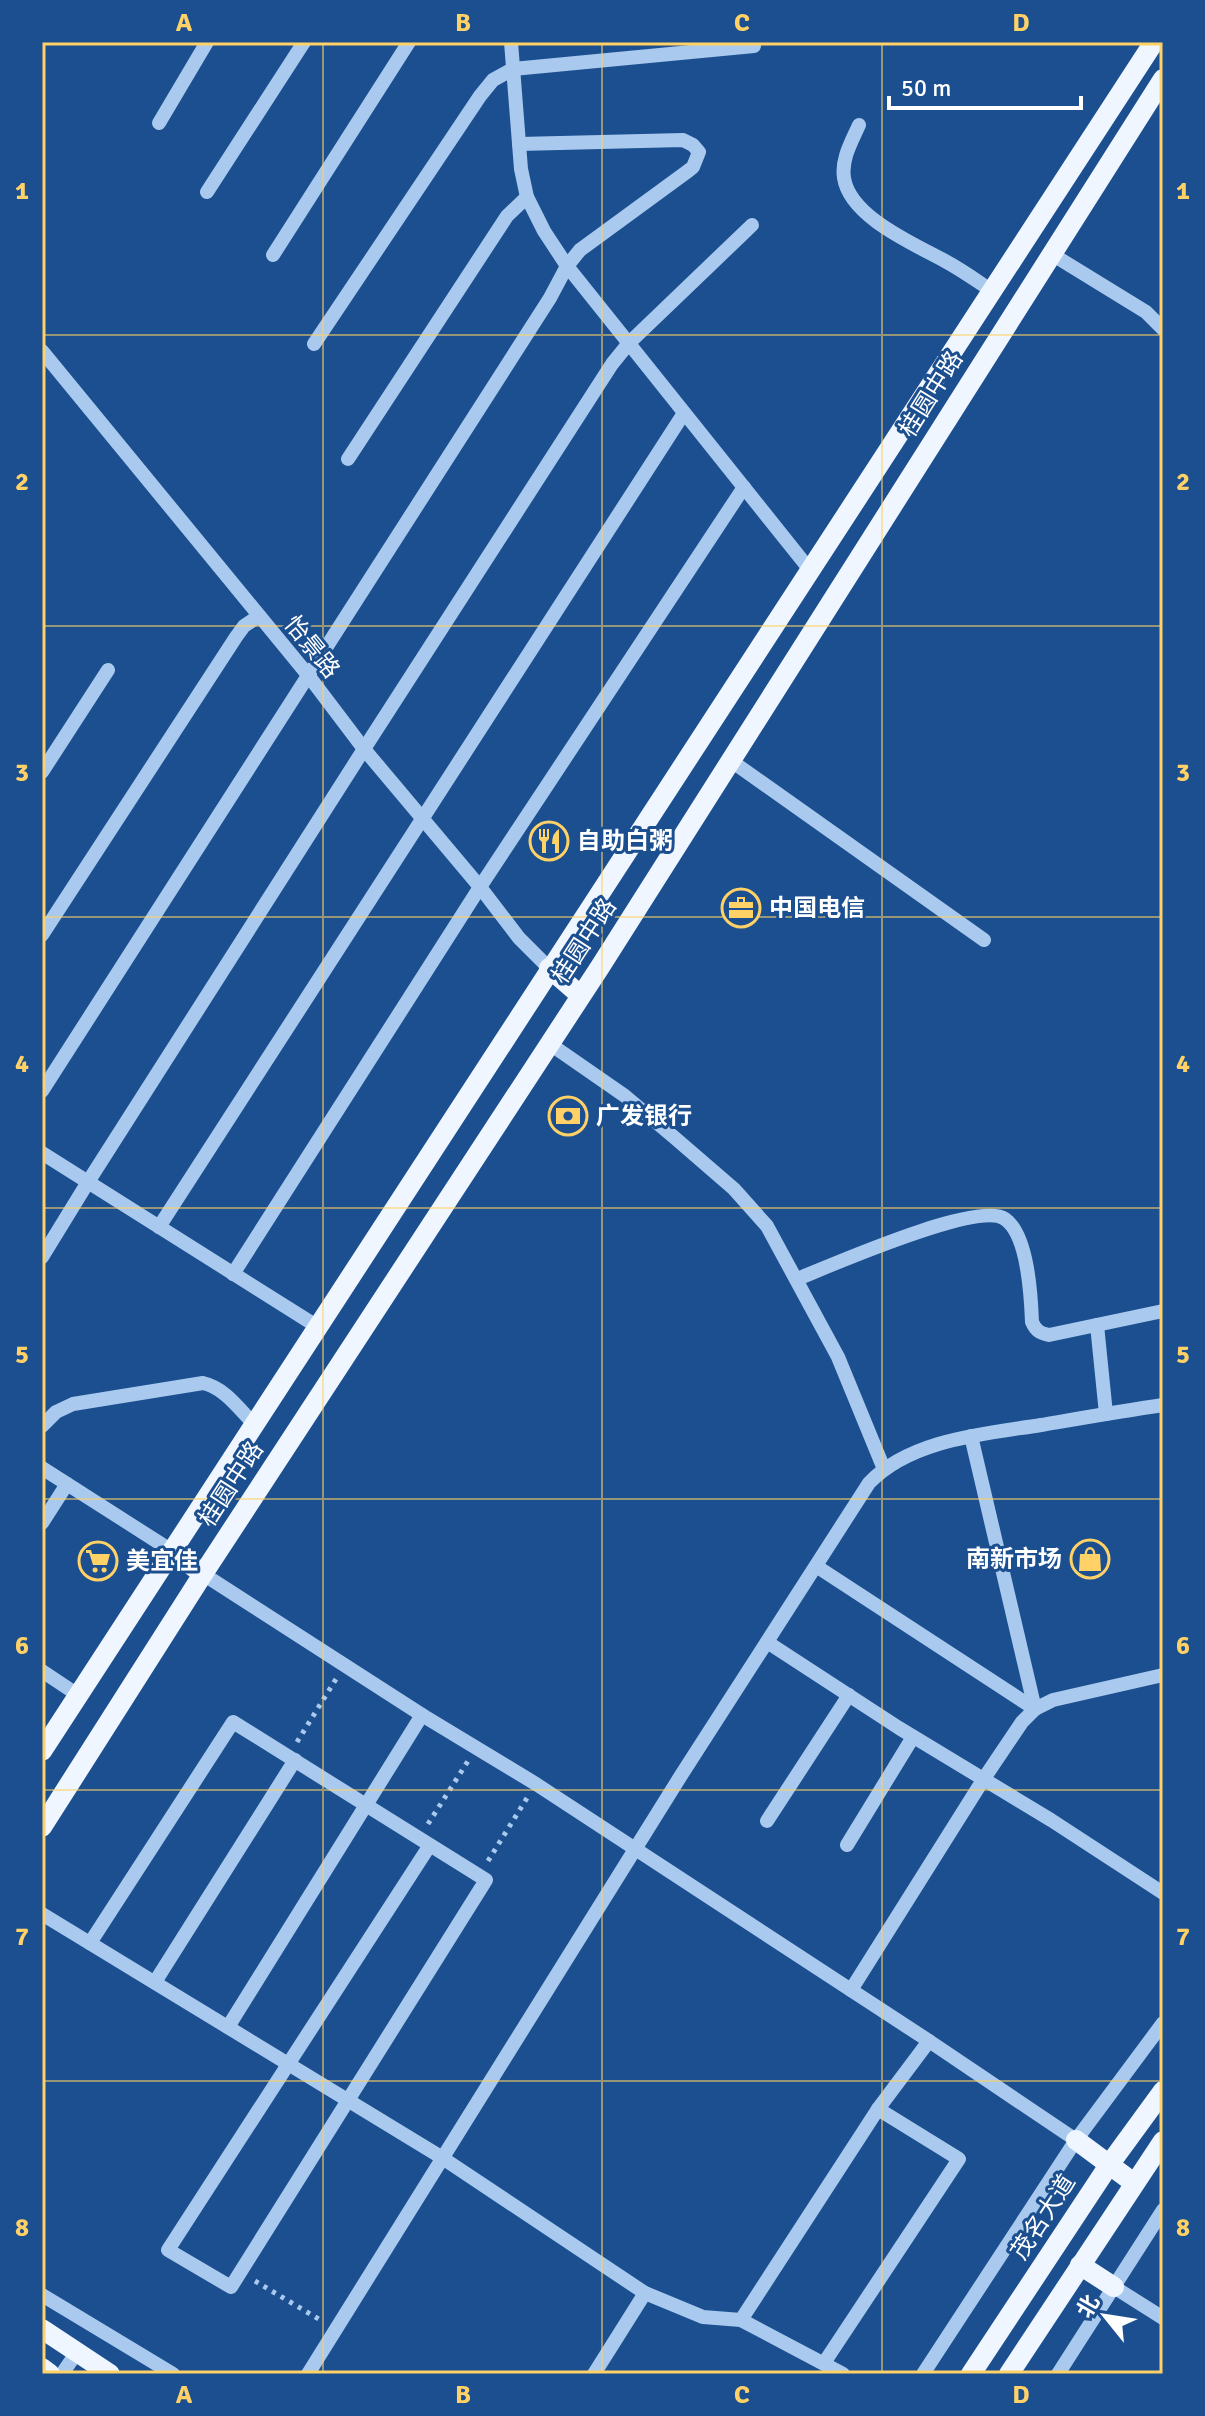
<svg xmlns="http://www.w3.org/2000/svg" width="1205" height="2416" font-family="Signika,'Noto Sans SC',sans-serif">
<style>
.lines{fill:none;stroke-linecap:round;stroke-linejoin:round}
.path{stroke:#a9c9ee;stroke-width:5;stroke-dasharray:4 6;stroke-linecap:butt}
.minor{stroke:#a9c9ee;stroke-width:14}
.major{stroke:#f0f6ff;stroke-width:20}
.grid{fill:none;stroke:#ffd166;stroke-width:2;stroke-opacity:0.55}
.labels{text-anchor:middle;stroke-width:6;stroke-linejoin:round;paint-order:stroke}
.street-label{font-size:24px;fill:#fff;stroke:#1b4f8f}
.poi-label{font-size:24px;font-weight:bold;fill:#fff;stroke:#1b4f8f;text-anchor:start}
.neatline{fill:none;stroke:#ffd166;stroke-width:3}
.grid-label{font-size:26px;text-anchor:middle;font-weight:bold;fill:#ffd166}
</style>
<rect width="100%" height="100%" fill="#1b4f8f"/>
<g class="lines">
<g class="path">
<path d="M297,1742L336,1679"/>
<path d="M428,1824L468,1761"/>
<path d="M488,1861L527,1798"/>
<path d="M255,2281L322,2321"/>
</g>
<g class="minor">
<path d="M511,42L521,169L527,197L544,231L567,266L810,570"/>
<path d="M159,123L207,42"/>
<path d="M859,125C852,141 841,159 844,178C850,217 914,244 945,261C962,270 977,281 992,291"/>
<path d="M207,192L304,42"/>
<path d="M1050,253L1146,312L1163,329"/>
<path d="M273,255L409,42"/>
<path d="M314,344L480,96L493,80L513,69L754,46"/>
<path d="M42,351L308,675L364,749L480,887L519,938L549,968"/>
<path d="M348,459L507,216L527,197"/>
<path d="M730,760L984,940"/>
<path d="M42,772L108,670"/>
<path d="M42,935L236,637L244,626L259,616"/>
<path d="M550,1044L625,1096L675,1138L734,1189L767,1226L838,1357L884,1469"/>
<path d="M42,1091L550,298L567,266L580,250L688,171L693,167L699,152L693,145L683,140L519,144"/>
<path d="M42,1153L318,1327"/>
<path d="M159,1227L684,413"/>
<path d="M42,1257L88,1182L364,749L612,364L629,343L752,225"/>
<path d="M233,1274L480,887L744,487"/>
<path d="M797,1279C830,1266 978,1200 1005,1219C1028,1235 1031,1296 1032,1322C1036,1331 1040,1333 1049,1335L1163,1311"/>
<path d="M1097,1325L1106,1414"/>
<path d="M42,1426L56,1412L73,1404L203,1383C225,1388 239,1409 254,1424"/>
<path d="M971,1436L1035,1709"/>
<path d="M42,1468L172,1551"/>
<path d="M42,1523L67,1484"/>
<path d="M816,1566L1035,1709"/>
<path d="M203,1574L422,1715L536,1784L929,2041L1076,2140"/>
<path d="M767,1642L899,1728L1051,1820L1163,1893"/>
<path d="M42,1671L78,1695"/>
<path d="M767,1821L849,1695"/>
<path d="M847,1845L913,1737"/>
<path d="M42,1914L441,2157L645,2293L703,2317L741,2320L843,2374"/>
<path d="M90,1943L233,1722L486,1880L231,2287L168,2250L430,1845"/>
<path d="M155,1982L295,1760"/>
<path d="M851,1990L983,1780L1022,1722L1035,1709L1053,1700L1163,1675"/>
<path d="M228,2027L422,1715"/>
<path d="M1114,2287L1163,2318"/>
<path d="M42,2295L173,2374"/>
<path d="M741,2320L878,2109L929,2041"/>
<path d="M824,2363L959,2159L878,2109"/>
<path d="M62,2374L77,2352"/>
<path d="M308,2374L680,1777L869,1483C911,1439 985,1434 1041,1425C1082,1418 1122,1411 1163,1405"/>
<path d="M594,2374L645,2293"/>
<path d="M923,2374L1076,2140L1163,2023"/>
<path d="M1058,2374L1163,2210"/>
</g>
<g class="major">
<path d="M549,968L580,995"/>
<path d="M172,1551L203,1574"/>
<path d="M42,1751L1154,42"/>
<path d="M42,1827L203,1574L600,967L1163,79"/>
<path d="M1076,2140L1134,2183"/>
<path d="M1080,2265L1114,2287"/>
<path d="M42,2329L110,2374"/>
<path d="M42,2368L50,2374"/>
<path d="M971,2374L1109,2165L1163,2091"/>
<path d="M1009,2374L1163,2141"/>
</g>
</g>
<path class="grid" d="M323,42V2374M602,42V2374M882,42V2374M42,335H1163M42,626H1163M42,917H1163M42,1208H1163M42,1499H1163M42,1790H1163M42,2081H1163"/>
<defs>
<g id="restaurant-ring" transform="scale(2)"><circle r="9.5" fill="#1b4f8f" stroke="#ffd166" stroke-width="1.5"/><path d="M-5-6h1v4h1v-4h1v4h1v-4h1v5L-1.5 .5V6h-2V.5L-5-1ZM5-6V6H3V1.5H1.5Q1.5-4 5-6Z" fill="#ffd166"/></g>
<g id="office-ring" transform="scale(2)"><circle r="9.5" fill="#1b4f8f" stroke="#ffd166" stroke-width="1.5"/><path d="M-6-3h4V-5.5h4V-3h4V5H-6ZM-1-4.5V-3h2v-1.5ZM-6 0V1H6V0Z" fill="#ffd166"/></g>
<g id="bank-ring" transform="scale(2)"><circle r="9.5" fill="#1b4f8f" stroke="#ffd166" stroke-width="1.5"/><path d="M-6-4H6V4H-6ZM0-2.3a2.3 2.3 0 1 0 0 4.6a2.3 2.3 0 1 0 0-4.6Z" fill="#ffd166"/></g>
<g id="shop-ring" transform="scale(2)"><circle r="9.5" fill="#1b4f8f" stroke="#ffd166" stroke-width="1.5"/><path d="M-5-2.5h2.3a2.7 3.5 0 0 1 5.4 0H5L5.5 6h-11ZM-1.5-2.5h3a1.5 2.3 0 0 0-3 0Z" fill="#ffd166"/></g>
<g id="supermarket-ring" transform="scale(2)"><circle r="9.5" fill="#1b4f8f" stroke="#ffd166" stroke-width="1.5"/><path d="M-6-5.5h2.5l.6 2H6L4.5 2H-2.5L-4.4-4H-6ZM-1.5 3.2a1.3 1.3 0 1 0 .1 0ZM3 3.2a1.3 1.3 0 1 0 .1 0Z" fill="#ffd166"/></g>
</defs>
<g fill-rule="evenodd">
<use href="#restaurant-ring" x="549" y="841"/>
<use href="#office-ring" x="741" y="908"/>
<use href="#bank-ring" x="568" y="1116"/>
<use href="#shop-ring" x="1090" y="1559"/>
<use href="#supermarket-ring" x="98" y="1561"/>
</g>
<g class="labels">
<g class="street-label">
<text transform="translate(931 394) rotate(-58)" y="8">桂圆中路</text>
<text transform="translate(312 647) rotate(51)" y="8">怡景路</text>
<text transform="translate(584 941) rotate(-57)" y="8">桂圆中路</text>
<text transform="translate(231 1484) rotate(-57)" y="8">桂圆中路</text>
<text transform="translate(1043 2217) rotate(-57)" y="8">茂名大道</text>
</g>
<g class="poi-label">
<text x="577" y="849">自助白粥</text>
<text x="769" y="916">中国电信</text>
<text x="596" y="1124">广发银行</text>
<text x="1062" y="1567" text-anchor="end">南新市场</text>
<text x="126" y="1569">美宜佳</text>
</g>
</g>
<rect width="1205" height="2416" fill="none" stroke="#1b4f8f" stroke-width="88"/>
<g transform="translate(1105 2316) rotate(300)" stroke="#1b4f8f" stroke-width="6" paint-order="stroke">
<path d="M0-6L14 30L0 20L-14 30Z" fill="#ffffff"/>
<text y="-12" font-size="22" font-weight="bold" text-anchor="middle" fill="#ffffff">北</text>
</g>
<path d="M889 96v12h192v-12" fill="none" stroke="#ffffff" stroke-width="4"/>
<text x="901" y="96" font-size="24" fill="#ffffff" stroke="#1b4f8f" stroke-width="6" paint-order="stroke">50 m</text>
<rect x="44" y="44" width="1117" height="2328" class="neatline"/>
<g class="grid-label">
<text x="184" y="31">A</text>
<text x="463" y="31">B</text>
<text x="742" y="31">C</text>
<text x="1021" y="31">D</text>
<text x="22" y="199">1</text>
<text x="1183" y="199">1</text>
<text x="22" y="490">2</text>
<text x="1183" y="490">2</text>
<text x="22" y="781">3</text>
<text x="1183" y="781">3</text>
<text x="22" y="1072">4</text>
<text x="1183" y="1072">4</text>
<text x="22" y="1363">5</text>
<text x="1183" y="1363">5</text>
<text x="22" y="1654">6</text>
<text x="1183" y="1654">6</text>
<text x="22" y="1945">7</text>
<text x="1183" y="1945">7</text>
<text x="22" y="2236">8</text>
<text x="1183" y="2236">8</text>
<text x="184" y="2403">A</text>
<text x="463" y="2403">B</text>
<text x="742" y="2403">C</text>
<text x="1021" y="2403">D</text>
</g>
</svg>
